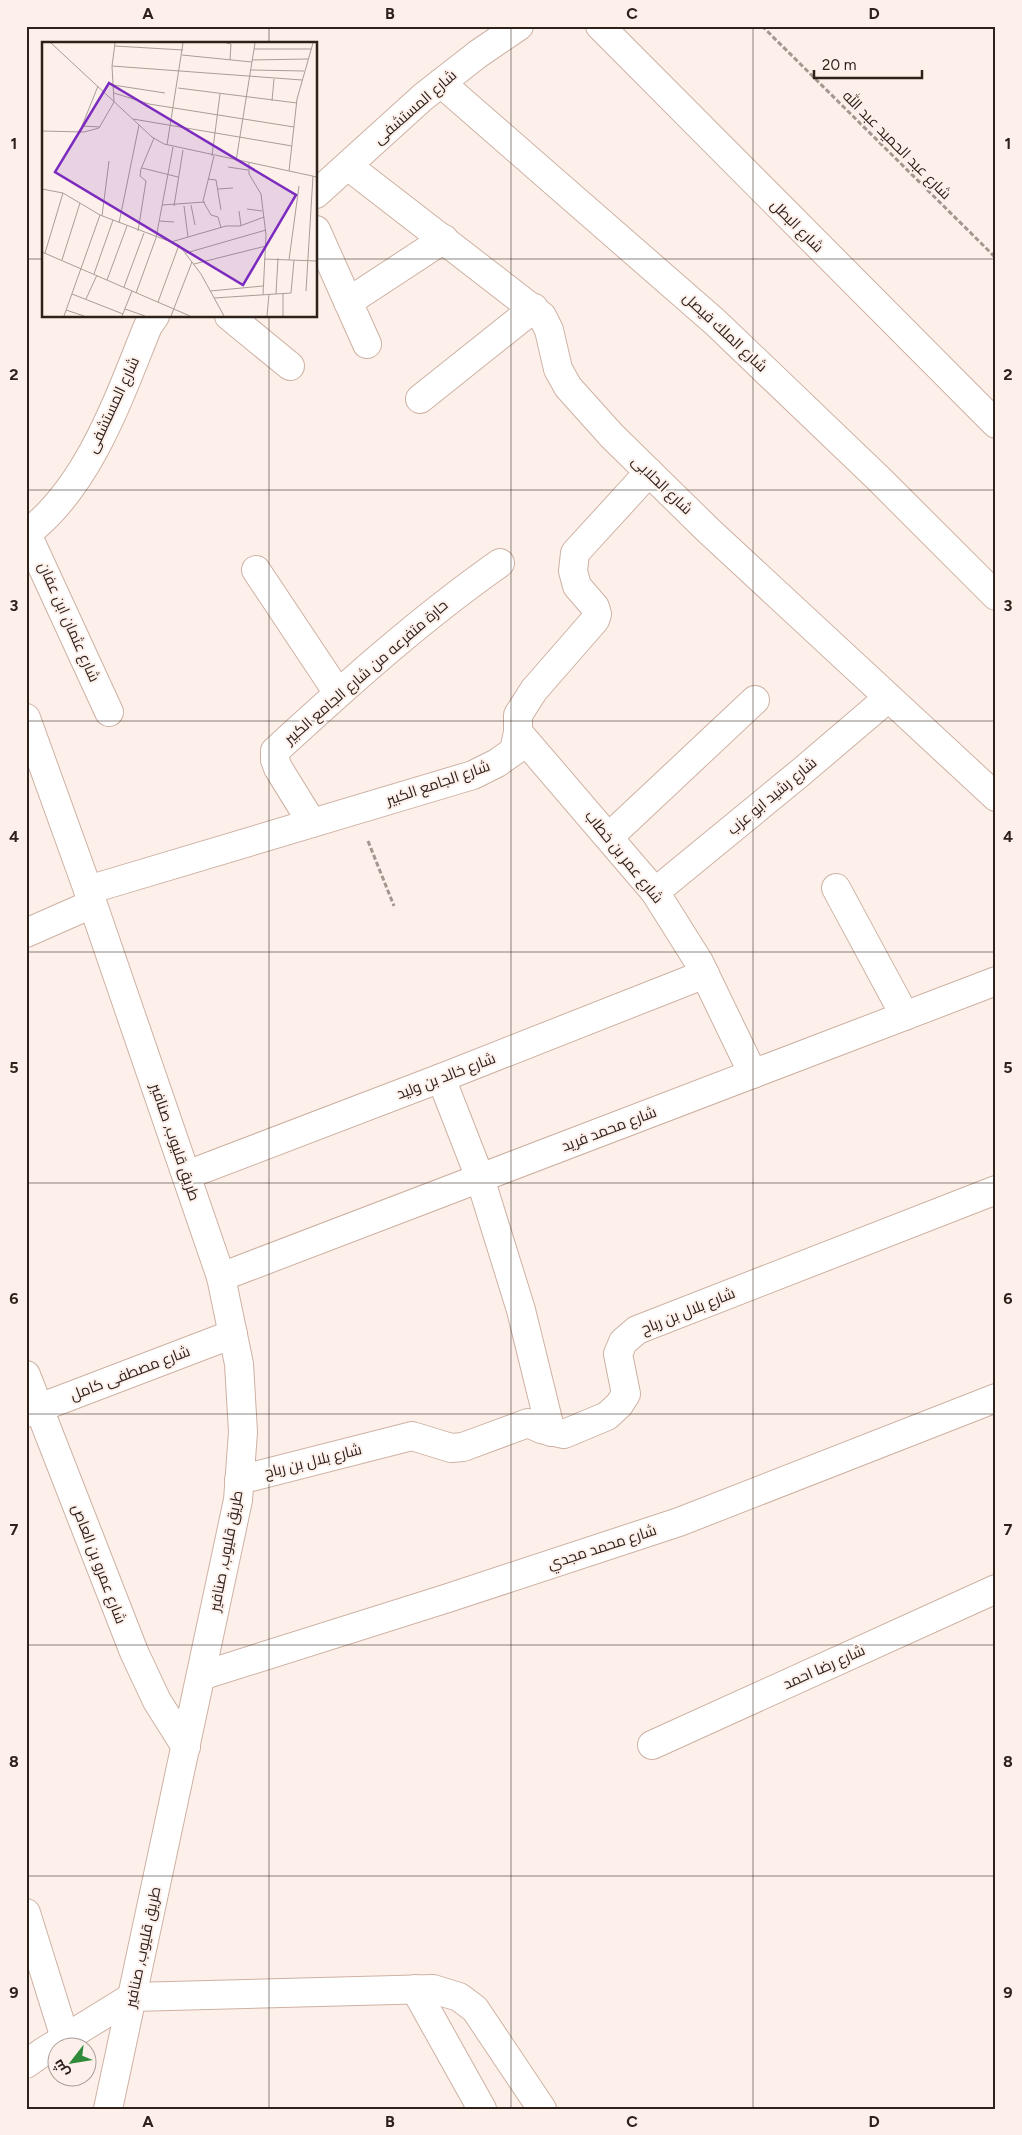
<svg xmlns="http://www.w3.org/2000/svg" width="1022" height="2135" font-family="Figtree,Cairo,sans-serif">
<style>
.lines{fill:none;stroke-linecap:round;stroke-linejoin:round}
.minor-casing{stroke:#ceb1a3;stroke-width:30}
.path{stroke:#a39791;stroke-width:3;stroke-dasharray:5 2.5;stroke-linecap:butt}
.minor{stroke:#fff;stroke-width:28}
.grid{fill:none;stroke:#2c211b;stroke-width:1;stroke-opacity:0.55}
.labels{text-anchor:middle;stroke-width:4;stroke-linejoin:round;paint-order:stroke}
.street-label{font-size:15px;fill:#2c211b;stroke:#fdf0ea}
.inset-road{fill:none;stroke:#a99d97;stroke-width:1}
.view{fill:#7b2cbf;fill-opacity:0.15;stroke:#7b2cbf;stroke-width:2.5}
.inset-edge{fill:none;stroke:#2c211b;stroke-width:2.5}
.neatline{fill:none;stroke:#2c211b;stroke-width:2}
.grid-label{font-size:16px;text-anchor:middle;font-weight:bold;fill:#2c211b}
</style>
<rect width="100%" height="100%" fill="#fdf0ea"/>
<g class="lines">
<g class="minor-casing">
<g id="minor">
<path d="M600,26L996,424"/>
<path d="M441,83L715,322L878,478L996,596"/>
<path d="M348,166L542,316L549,330L558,369L568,387L612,436L709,531L996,797"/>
<path d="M316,194L423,97L478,54L519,26"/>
<path d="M316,230L367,344"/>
<path d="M348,302L444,239"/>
<path d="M229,316L290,366"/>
<path d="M420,399L534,308"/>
<path d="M26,534C89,487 119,397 148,326L155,316"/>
<path d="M27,534L109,712"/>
<path d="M256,570L338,693"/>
<path d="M26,718L88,890L221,1277L239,1364L243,1432L238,1500L108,2109"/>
<path d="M518,732L655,892L699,962L753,1074"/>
<path d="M312,823L278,768L275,760V751C348,684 419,620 500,563"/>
<path d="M609,837L755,700"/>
<path d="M836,888L905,1016"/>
<path d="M88,890L473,775L497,763L514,751L518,732V715L534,690L595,620L597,614L595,607L577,586L573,571L575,553L649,472"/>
<path d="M655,892L800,773L888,698"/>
<path d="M26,933L92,904"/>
<path d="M441,1078L480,1178L521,1310L551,1432"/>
<path d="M187,1175L441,1078L705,974"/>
<path d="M221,1277L996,981"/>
<path d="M26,1375L134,1652L157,1701L186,1747"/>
<path d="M26,1413L233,1334"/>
<path d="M239,1480L412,1436L451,1448L463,1447L528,1423L541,1429L564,1434L607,1416L619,1405L626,1394L618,1354L623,1342L637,1330L996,1190"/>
<path d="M201,1676L448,1598L679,1522L996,1398"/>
<path d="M652,1745L996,1589"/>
<path d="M26,1913L65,2038"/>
<path d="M415,1989L482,2109"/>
<path d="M26,2064L43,2052L132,1997L433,1989L459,1997L475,2009L542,2109"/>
</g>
</g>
<g class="path">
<path d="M762,26L996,258"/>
<path d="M368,841L394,906"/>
</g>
<use href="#minor" class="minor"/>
</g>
<path class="grid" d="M269,26V44M511,26V2109M753,26V2109M26,259H44M316,259H996M269,316V2109M26,490H996M26,721H996M26,952H996M26,1183H996M26,1414H996M26,1645H996M26,1876H996"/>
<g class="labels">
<g class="street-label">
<text transform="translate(415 107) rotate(-41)" y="5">شارع المستشفى</text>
<text transform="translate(897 145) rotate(45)" y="5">شارع عبد الحميد عبد الله</text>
<text transform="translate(797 226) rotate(45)" y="5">شارع البطل</text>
<text transform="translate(725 332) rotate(43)" y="5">شارع الملك فيصل</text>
<text transform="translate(113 405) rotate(-65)" y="5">شارع المستشفى</text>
<text transform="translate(662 485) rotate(44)" y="5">شارع الحلابى</text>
<text transform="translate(69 622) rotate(66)" y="5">شارع عثمان ابن عفان</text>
<text transform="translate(366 672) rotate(-41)" y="5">حارة متفرعه من شارع الجامع الكبير</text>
<text transform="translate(438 783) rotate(-19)" y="5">شارع الجامع الكبير</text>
<text transform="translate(772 796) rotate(-40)" y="5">شارع رشيد ابو عزب</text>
<text transform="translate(624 857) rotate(51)" y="5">شارع عمر بن خطاب</text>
<text transform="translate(446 1076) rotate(-21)" y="5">شارع خالد بن وليد</text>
<text transform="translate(609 1129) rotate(-21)" y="5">شارع محمد فريد</text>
<text transform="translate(175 1142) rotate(71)" y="5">طريق قليوب, صنافير</text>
<text transform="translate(688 1311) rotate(-22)" y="5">شارع بلال بن رباح</text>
<text transform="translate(130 1373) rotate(-21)" y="5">شارع مصطفى كامل</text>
<text transform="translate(313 1461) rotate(-14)" y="5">شارع بلال بن رباح</text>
<text transform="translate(602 1547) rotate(-18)" y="5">شارع محمد مجدي</text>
<text transform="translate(226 1551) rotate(-79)" y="5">طريق قليوب, صنافير</text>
<text transform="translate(99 1564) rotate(69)" y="5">شارع عمرو بن العاص</text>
<text transform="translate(824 1667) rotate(-24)" y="5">شارع رضا احمد</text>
<text transform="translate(143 1947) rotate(-78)" y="5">طريق قليوب, صنافير</text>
</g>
</g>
<g transform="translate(42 42)">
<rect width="275" height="275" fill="#fdf0ea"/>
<path class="inset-road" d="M9,1L110,95L122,102L275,135M184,1L189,2L188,18M73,4L141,8M212,7H269M140,13L210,20M210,18L266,17M70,24L260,38M209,28L262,29M71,43L123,51M56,44L40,84L58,85M136,46L255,61M72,51L107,62L252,85M230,59L232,37M91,77L250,104M0,89L42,90L57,86L72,60L70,24L73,1M125,103L141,1M170,114L178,52M172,114L161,159L169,173L176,175L179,186M194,119L213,1M207,121V132L219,152L224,193L221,253M186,125L206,128M100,126L136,135M247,129L255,57L271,1M166,137L174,138L179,168M0,147L21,151L58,173L137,203L159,232L182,274M176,147L191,146M120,163L163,160M149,163L153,183M132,164L141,108M142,164L146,195M205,167L220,169M197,169L199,184M60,174L67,119M117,179L132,180M77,181L97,83M96,189L104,139L98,134L99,127L112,96M114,196L131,105M129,200L184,184H198L222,175M0,210L148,274M3,211L21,151M144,211L224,188M222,217L275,219M20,218L38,161M247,218L257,144M152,222L224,204M52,232L71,178M65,238L85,184M82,245L102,191M168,249L221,244M264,249L271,134M94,251L114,196M30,252L81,272M234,252L236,216M172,256L249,251L252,218M44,257L55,233M116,260L137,203M83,267L103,274M24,268L42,274M22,274L58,173M80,274L90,249M129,274L150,220M225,274L227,252M241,274V252"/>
<path class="view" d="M67,41L254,153L201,243L13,130Z"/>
<rect width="275" height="275" class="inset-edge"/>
</g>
<rect width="1022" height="2135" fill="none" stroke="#fdf0ea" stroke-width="55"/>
<g transform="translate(72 2062) rotate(239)"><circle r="24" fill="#fdf0ea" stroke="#a99d97"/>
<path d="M0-4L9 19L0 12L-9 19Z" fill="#2f8a3b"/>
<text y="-8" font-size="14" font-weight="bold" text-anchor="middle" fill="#2c211b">ش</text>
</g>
<path d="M814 70v8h108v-8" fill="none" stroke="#2c211b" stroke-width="2.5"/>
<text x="822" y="70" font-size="15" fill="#2c211b" stroke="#fdf0ea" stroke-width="4" paint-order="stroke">20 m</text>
<rect x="28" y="28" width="966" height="2080" class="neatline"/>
<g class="grid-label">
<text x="148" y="19">A</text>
<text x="390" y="19">B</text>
<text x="632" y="19">C</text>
<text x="874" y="19">D</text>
<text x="14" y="149">1</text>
<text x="1008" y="149">1</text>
<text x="14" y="380">2</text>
<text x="1008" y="380">2</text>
<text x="14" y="611">3</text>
<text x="1008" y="611">3</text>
<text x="14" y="842">4</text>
<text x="1008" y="842">4</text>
<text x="14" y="1073">5</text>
<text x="1008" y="1073">5</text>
<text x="14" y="1304">6</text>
<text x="1008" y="1304">6</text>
<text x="14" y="1535">7</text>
<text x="1008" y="1535">7</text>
<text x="14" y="1767">8</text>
<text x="1008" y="1767">8</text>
<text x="14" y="1998">9</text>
<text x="1008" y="1998">9</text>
<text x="148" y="2127">A</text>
<text x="390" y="2127">B</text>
<text x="632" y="2127">C</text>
<text x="874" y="2127">D</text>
</g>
</svg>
